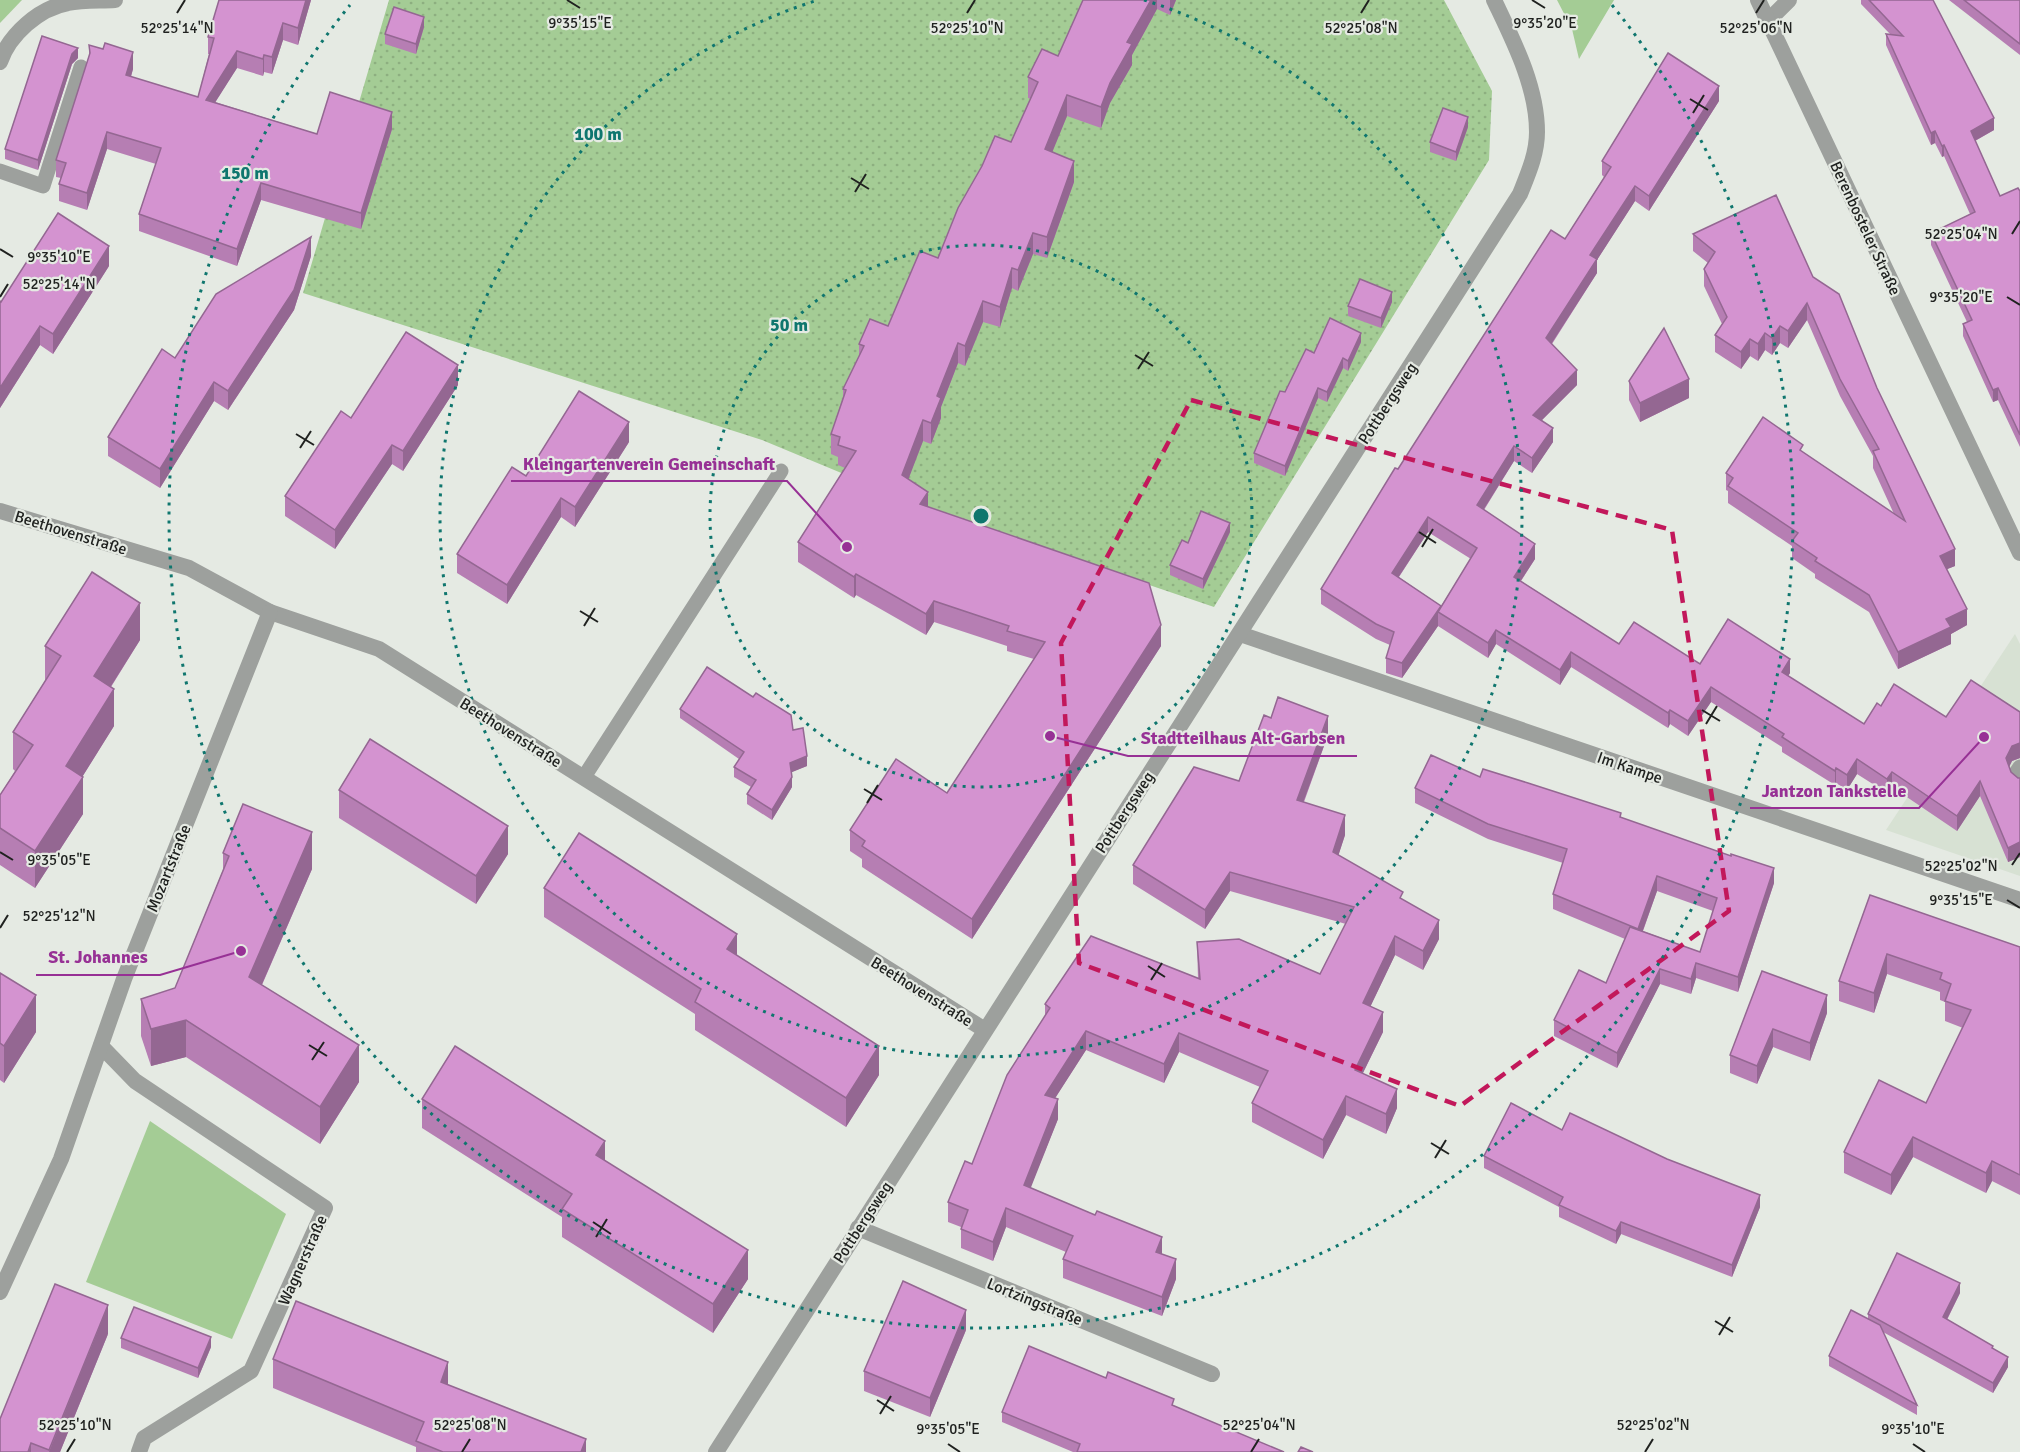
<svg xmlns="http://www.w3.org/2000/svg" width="2020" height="1452" font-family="Signika,sans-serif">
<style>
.built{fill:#d7e1d3}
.green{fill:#a4cc95}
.garden{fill:url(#garden-dots)}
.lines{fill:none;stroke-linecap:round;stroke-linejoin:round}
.service{stroke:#9da09d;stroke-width:15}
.minor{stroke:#9da09d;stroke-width:16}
.tertiary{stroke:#9da09d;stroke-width:16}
.wall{fill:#b67eb3;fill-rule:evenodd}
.shaded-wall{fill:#946792}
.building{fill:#d493d0;stroke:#946792;stroke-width:1.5}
.marked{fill:none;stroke:#c2185b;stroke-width:4.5;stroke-dasharray:12 8;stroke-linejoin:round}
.ticks{fill:none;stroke:#202220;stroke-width:2}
.ring{fill:none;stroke:#0f766e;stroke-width:3;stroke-dasharray:3 6}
.labels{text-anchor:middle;stroke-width:4.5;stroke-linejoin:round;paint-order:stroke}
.street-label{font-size:16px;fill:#202220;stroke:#e5eae3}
.ticks-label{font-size:15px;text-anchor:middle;fill:#202220;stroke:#e5eae3;stroke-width:4.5;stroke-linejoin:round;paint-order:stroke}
.centre{fill:#0f766e;stroke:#e5eae3;stroke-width:3}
.ring-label{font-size:18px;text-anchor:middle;font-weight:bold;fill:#0f766e;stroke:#e5eae3;stroke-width:4.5;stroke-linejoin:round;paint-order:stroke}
.leader{fill:none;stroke:#973195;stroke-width:2}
.callout-dot{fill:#973195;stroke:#e5eae3;stroke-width:2}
.callout-label{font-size:18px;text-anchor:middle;font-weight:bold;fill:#973195;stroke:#e5eae3;stroke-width:4.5;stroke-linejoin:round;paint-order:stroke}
</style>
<defs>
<pattern id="garden-dots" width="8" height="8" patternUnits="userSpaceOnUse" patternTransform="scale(1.5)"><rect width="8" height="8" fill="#a4cc95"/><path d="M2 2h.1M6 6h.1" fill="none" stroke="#8daf80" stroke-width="1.8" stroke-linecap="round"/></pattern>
</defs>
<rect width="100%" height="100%" fill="#e5eae3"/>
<path class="built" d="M2015,634L2020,644V876L1886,830Z"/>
<g class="green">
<path d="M0,0H22L0,23Z"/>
<path d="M1557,0H1614L1579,59L1572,29Z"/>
<path d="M150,1121L286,1214L232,1339L86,1282Z"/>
</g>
<path class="garden" d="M389,0H1444L1492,91L1489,160L1214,607L940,514L762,440L303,293Z"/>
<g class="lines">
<g class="service">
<path d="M0,171L43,186L81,67"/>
<path d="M2020,767L2016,773L2020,783"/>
<path d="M584,777L781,471"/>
</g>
<g class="minor">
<path d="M1768,21L1789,0"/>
<path d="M0,62C9,35 39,8 68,3C83,0 100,1 115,0"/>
<path d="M0,511L189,568L270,612L379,649L985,1030"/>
<path d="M1240,634L2020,900"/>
<path d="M101,1046L135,1081L325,1208L251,1371L144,1438L139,1452"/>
<path d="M858,1228L1212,1374"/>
<path d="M0,1292L61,1159L124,979L270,612"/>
<path d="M716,1452L1520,194C1528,174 1537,154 1537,132C1537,86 1513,40 1494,0"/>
</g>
<path class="tertiary" d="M1758,0L2020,553"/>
</g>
<g class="wall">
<path d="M219,0H311L298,45L283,40L272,74L264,72L263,76L237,68L215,102L317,134L392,129L361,229L261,200L237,266L139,231V214L156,164L107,149L87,210L59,201V184L61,178L56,177V160L89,57V45L133,69L131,77L198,97L209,54H208V37Z"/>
<path d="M1083,0H1176L1170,15L1157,9L1132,55V65L1110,103L1101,128L1067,116L1052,152L1074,182L1047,258L1033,254L1018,291L1012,288L1000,327L983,322L965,366L958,363L941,407V418L931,444L923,441L908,479L928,507L1161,646L972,939L862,867V859L850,851V830L947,793L1034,659L1007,651V646L934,622L926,635L856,595L854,598L798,562V542L845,468L838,465V457L831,454V434L843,397V389L859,356V344L888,326L938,258L1011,142L1031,99L1028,98V77L1058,56Z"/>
<path d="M1861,0H1933L1994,130L1975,141L2000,196L2020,191V447L1998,400L1993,402L1963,336V324L1967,322L1931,245V233L1970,214L1944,156L1942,157L1935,143L1931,145L1886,45V34H1890L1861,4Z"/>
<path d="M1949,0H2020V55Z"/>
<path d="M424,27L416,54L385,44V34Z"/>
<path d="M42,36L78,58L72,64L38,170L5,159V149Z"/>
<path d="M1719,101L1649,211L1635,201L1597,260V273L1552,344L1577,385L1542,420L1553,442L1532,473L1514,461L1484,510L1535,559L1521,581L1619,644L1700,664L1790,673L1788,676L1864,724L1881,706L1946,717L2020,712V758L2012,761L2009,767L2011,772L2018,778H2020V857L2008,862L1980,796L1957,831L1892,787L1887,793L1857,774L1847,790L1836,783L1835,785L1782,752V747L1711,702L1688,736L1670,724L1668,728L1571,667L1560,685L1496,644L1488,658L1438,626L1402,678L1386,673V658L1390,645L1376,639L1321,604V589L1398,469L1565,239L1604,177L1602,175V161ZM1428,532L1471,559L1441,606L1399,577Z"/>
<path d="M1468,127L1456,161L1430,152V142Z"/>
<path d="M1693,234L1813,277L1877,388L1955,566L1947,569L1967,625L1951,634V644L1898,669L1869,612L1815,578V574L1792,558V546L1728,503V491L1726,490V473L1803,452L1894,514L1873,468V456L1840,396L1807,320L1788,348L1780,343L1772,355L1765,350L1758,361L1750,356L1741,369L1715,352V335L1722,324L1704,286V269L1708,263L1693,251Z"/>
<path d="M311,256L294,310L228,410L214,401L160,488L108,456V437L175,358Z"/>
<path d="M109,266L53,354L40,345L0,408V301L1,302Z"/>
<path d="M1392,302L1381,328L1348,316V306Z"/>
<path d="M1361,342L1348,371L1343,368L1327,402L1318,398L1285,476L1254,463V453L1285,392Z"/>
<path d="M1629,381L1689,398L1640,422L1629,400Z"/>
<path d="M458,385L403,471L392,464L335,549L285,516V496L351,418Z"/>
<path d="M629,442L575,527L561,517L507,604L457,573V554L526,476Z"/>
<path d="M1230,532L1203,589L1170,575V565L1188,543Z"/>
<path d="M140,640L111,687L114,726L82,777L83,814L35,888L0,865V795L15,771L13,769V732L45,681V646Z"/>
<path d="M680,709L793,730L807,766L791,772L792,787L772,820L747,804V794L751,787L734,777V767L739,759L680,718Z"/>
<path d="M1271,718L1328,735L1304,802L1345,835L1338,856L1403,900L1439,939L1423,970L1395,955L1370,1007L1383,1032L1363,1073L1397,1108L1386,1134L1346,1115L1323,1159L1252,1122V1103L1260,1087L1179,1052L1164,1083L1086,1050L1055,1098L1058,1119L1030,1188L1162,1254L1176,1279L1162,1316L1063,1278V1259L1066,1252L1006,1227L993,1261L961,1248V1227L948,1222V1202L972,1164L1045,1017V1004L1198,979L1197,942L1320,974L1346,924L1230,891L1205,929L1133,884V865L1239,781Z"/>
<path d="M1480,777L1621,818L1774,883L1738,992L1696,978L1691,994L1660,984L1617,1068L1554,1036V1020L1606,983L1625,939L1553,909V894L1563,863L1488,839L1415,803V788ZM1657,891L1713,911L1700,952L1643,931Z"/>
<path d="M339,790L508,854L476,904L339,818Z"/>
<path d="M223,853L312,869L262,985L359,1082L320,1144L186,1057L151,1066L141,1036V999L175,988L223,870Z"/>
<path d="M544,888L737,955L879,1075L846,1127L695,1030V1014L544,917Z"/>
<path d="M1870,895L2020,947V1195L1992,1181L1986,1193L1913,1157L1891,1195L1844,1173V1152L1926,1103L1963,1028L1945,1021V1002L1940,1000V992L1887,974L1874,1013L1839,1001V981Z"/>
<path d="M1762,971L1827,1013L1810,1061L1773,1047L1757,1084L1730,1073V1055Z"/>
<path d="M0,973L36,1032L4,1083L0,1080Z"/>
<path d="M422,1099L605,1160L748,1279L713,1333L562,1237V1217L422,1128Z"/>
<path d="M1562,1130L1760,1207L1732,1277L1621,1234L1616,1244L1559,1217V1207L1484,1168V1156Z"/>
<path d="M1960,1293L1947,1320L1993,1349L2008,1367L1993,1393L1883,1332L1917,1405V1415L1829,1366V1356L1868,1319V1314Z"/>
<path d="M966,1330L930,1417L864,1391V1371Z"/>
<path d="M108,1334L60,1452H0Z"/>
<path d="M121,1338L211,1347L198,1378L121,1348Z"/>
<path d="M273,1359L448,1385L586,1452H416V1447L273,1388Z"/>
<path d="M1174,1406L1284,1452H1073L1002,1422V1412Z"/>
</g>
<g class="shaded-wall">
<path d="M306,0H311L298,45V28Z"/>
<path d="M1151,0H1157V9L1132,55V65L1110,103L1101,128V107L1110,83L1127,42Z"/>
<path d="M1170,0H1176L1170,15Z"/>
<path d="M424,17V27L416,54V44Z"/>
<path d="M283,23V40L272,74V57Z"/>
<path d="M78,48V58L72,64L38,170V160L72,54Z"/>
<path d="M237,51V68L206,117V100Z"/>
<path d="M133,52V69L126,92V75Z"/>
<path d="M264,55V72L263,76V59Z"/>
<path d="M1719,86V101L1649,211V196Z"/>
<path d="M1067,95V116L1045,170V149Z"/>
<path d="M392,112V129L361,229V213Z"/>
<path d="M1468,117V127L1456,161V152Z"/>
<path d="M1994,118V130L1971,143V131Z"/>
<path d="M1935,131V143L1931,145V133Z"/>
<path d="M107,132V149L87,210V193Z"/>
<path d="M1944,145V156L1942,157V146Z"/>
<path d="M1074,161V182L1047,258V237Z"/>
<path d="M261,183V200L237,266V249Z"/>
<path d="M1635,186V201L1597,260V273L1546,352V338L1590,255Z"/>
<path d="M1033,233V254L1018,291V270Z"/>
<path d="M311,237V256L294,310L228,410V391Z"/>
<path d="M109,246V266L53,354V334Z"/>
<path d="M1012,268V288L1000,327V307Z"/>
<path d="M1392,292V302L1381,328V318Z"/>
<path d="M983,301V322L965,366V346Z"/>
<path d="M1807,303V320L1788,348V331Z"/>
<path d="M40,326V345L0,408V388Z"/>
<path d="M1780,326V343L1772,355V338Z"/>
<path d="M1361,333V342L1348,371V361Z"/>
<path d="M1765,333V350L1758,361V344Z"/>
<path d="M1750,339V356L1741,369V352Z"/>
<path d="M958,343V363L941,407V418L931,444V423L937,396Z"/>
<path d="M1343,358V368L1327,402V392Z"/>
<path d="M458,365V385L403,471V451Z"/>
<path d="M1577,370V385L1533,429V415Z"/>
<path d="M1689,379V398L1640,422V403Z"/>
<path d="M214,382V401L160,488V469Z"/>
<path d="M1318,388V398L1285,476V466Z"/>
<path d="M1998,388V400L1993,402V390Z"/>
<path d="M923,420V441L902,496V475Z"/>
<path d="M629,422V442L575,527V507Z"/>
<path d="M1553,428V442L1532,473V458Z"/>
<path d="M392,445V464L335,549V530Z"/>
<path d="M1514,446V461L1477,520V505Z"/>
<path d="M928,492V512L920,504Z"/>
<path d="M561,498V517L507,604V585Z"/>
<path d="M1428,517V532L1392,587V573Z"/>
<path d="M1230,523V532L1203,589V579Z"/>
<path d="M1535,544V559L1514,591V577Z"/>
<path d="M1955,549V566L1940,572V556Z"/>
<path d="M856,574V595L854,598V577Z"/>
<path d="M934,601V622L926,635V614Z"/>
<path d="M140,603V640L94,713V676Z"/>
<path d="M1441,606L1438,612V626L1402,678V663Z"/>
<path d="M1967,609V625L1951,634V644L1898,669V652L1946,619Z"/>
<path d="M1161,625V646L972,939V919Z"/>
<path d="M1496,630V644L1488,658V643Z"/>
<path d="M1571,652V667L1560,685V670Z"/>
<path d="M1790,659V673L1782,686V672Z"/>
<path d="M1711,687V702L1688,736V721Z"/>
<path d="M114,689V726L66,803V766Z"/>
<path d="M1670,710V724L1668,728V713Z"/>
<path d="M1328,716V735L1297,819V800Z"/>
<path d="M2020,743V758L2012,761L2006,773V758L2012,746Z"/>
<path d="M807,756V766L790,773V763Z"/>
<path d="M1857,759V774L1847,790V775Z"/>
<path d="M1836,768V783L1835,785V771Z"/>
<path d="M1892,772V787L1887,793V779Z"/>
<path d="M83,777V814L35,888V851Z"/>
<path d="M792,777V787L772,820V810Z"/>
<path d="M1980,781V796L1957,831V816Z"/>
<path d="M1345,815V835L1333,872V852Z"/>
<path d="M508,826V854L476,904V876Z"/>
<path d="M312,832V869L249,1014V977Z"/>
<path d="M2020,842V857L2008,862V848Z"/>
<path d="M1774,868V883L1738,992V977Z"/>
<path d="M1230,872V891L1205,929V910Z"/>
<path d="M1657,876V891L1638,944V929Z"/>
<path d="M1439,920V939L1423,970V951Z"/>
<path d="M737,934V963L727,949Z"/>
<path d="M1395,936V955L1363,1022V1003Z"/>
<path d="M1887,954V974L1874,1013V993Z"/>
<path d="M1696,963V978L1691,994V979Z"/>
<path d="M1660,969V984L1617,1068V1053Z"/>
<path d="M36,995V1032L4,1083V1046Z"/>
<path d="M1827,995V1013L1810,1061V1043Z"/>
<path d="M1383,1012V1032L1355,1089V1070Z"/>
<path d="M186,1020V1057L151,1066V1029Z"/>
<path d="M1773,1029V1047L1757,1084V1066Z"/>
<path d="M1086,1031V1050L1045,1114V1095Z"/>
<path d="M1179,1033V1052L1164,1083V1064Z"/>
<path d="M359,1045V1082L320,1144V1107Z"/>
<path d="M879,1046V1075L846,1127V1098Z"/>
<path d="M1397,1089V1108L1386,1134V1114Z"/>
<path d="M1346,1096V1115L1323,1159V1140Z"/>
<path d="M1058,1099V1119L1024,1205V1185Z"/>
<path d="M1913,1137V1157L1891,1195V1175Z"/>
<path d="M605,1141V1169L596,1155Z"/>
<path d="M1992,1161V1181L1986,1193V1173Z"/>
<path d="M1760,1195V1207L1732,1277V1265Z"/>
<path d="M1006,1208V1227L993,1261V1242Z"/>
<path d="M1621,1222V1234L1616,1244V1231Z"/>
<path d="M1162,1237V1257L1156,1252Z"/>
<path d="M748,1250V1279L713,1333V1304Z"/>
<path d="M1176,1259V1279L1162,1316V1297Z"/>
<path d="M1960,1283V1293L1943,1327V1317Z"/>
<path d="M108,1305V1334L60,1452H49Z"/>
<path d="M966,1310V1330L930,1417V1398Z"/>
<path d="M211,1337V1347L198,1378V1368Z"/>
<path d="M2008,1357V1367L1993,1393V1383Z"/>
<path d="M448,1362V1390L441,1382Z"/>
<path d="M586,1439V1452H581Z"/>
<path d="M31,1443V1452H28Z"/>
</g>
<g class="building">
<path d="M219,0H306L298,28L283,23L272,57L264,55L263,59L237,51L206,100L317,134L330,92L392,112L361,213L261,183L237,249L139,214L161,148L107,132L87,193L59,184L66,163L56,160L90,53L89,45L103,49L105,43L133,52L126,75L198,97L214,38L208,37Z"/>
<path d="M1083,0H1151L1127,42L1132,44L1110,83L1101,107L1067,95L1045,149L1074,161L1047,237L1033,233L1018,270L1012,268L1000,307L983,301L965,346L958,343L937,396L941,398L931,423L923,420L902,475L928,492L920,504L1149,583L1161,625L972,919L862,846L865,841L850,830L896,759L947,793L1045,642L1007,631L1009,626L934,601L926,614L856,574L854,577L798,542L856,451L838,445L840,437L831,434L846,390L843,389L864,346L859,344L870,319L888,326L920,251L938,258L958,208L982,166L995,136L1011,142L1038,82L1028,77L1042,49L1058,56Z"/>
<path d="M1869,0H1933L1994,118L1971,131L2000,196L2018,188L2020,191V435L1998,388L1993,390L1963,324L1972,320L1931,233L1975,212L1944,145L1942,146L1935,131L1931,133L1886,34L1903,36Z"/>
<path d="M1964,0H2020V44Z"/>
<path d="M394,7L424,17L416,44L385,34Z"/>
<path d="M42,36L78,48L72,54L38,160L5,149Z"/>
<path d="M1668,53L1719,86L1649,196L1635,186L1590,255L1597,259L1546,338L1577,370L1533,415L1553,428L1532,458L1514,446L1477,505L1535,544L1514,577L1619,644L1634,622L1700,664L1728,619L1790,659L1782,672L1864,724L1877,703L1881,706L1894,684L1946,717L1971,680L2020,712V743L2012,746L2006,758L2011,772L2018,778H2020V842L2008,848L1980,781L1957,816L1892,772L1887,779L1857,759L1847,775L1836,768L1835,771L1782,737L1784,734L1711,687L1688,721L1670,710L1668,713L1571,652L1560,670L1496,630L1488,643L1438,612L1477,548L1428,517L1392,573L1441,606L1402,663L1386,658L1394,632L1376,624L1321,589L1395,468L1398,469L1551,230L1565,239L1611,167L1602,161Z"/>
<path d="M1443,108L1468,117L1456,152L1430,142Z"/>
<path d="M1776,195L1813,277L1839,294L1877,388L1955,549L1940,556L1967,609L1946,619L1951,627L1898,652L1869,595L1815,561L1817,558L1792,541L1798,533L1728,486L1733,478L1726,473L1763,417L1803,445L1800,450L1905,521L1873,451L1879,449L1840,379L1807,303L1788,331L1780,326L1772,338L1765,333L1758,344L1750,339L1741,352L1715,335L1727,317L1704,269L1715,252L1693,234Z"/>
<path d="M58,213L109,246L53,334L40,326L0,388V301L1,302Z"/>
<path d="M311,237L294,290L228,391L214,382L160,469L108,437L162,349L175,358L216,294Z"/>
<path d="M1360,279L1392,292L1381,318L1348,306Z"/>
<path d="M1330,318L1361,333L1348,361L1343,358L1327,392L1318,388L1285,466L1254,453L1280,391L1285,392L1306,349L1314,353Z"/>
<path d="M1664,328L1689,379L1640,403L1629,381Z"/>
<path d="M406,332L458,365L403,451L392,445L335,530L285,496L341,411L351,418Z"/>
<path d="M579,391L629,422L575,507L561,498L507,585L457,554L512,467L526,476Z"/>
<path d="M1201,511L1230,523L1203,579L1170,565L1182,540L1188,543Z"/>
<path d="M92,572L140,603L94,676L114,689L66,766L83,777L35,851L0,828V795L33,745L13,732L61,656L45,646Z"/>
<path d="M707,667L753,697L756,693L791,715L793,730L803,728L807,756L790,763L792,777L772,810L747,794L756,780L734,767L744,752L680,709Z"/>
<path d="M1278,697L1328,716L1297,800L1345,815L1333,852L1403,892L1400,898L1439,920L1423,951L1395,936L1363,1003L1383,1012L1355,1070L1397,1089L1386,1114L1346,1096L1323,1140L1252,1103L1268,1071L1179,1033L1164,1064L1086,1031L1045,1095L1058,1099L1024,1185L1095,1215L1097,1211L1162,1237L1156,1252L1176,1259L1162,1297L1063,1259L1073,1236L1006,1208L993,1242L961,1229L968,1210L948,1202L965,1161L972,1164L1007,1075L1050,1008L1045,1004L1091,936L1200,979L1197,942L1239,939L1320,974L1354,907L1230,872L1205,910L1133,865L1194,767L1239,781L1264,715L1271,718Z"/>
<path d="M370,739L508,826L476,876L339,790Z"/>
<path d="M1431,755L1480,777L1483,769L1528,783L1621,813L1620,817L1731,856V854L1774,868L1738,977L1696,963L1691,979L1660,969L1617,1053L1554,1020L1579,970L1606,983L1630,927L1700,952L1717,898L1657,876L1638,929L1553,894L1567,849L1488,824L1415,788Z"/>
<path d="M243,804L312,832L249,977L359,1045L320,1107L186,1020L151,1029L141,999L175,988L229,856L223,853Z"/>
<path d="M579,833L737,934L727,949L879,1046L846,1098L695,1002L701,989L544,888Z"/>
<path d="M1870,895L2020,947V1175L1992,1161L1986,1173L1913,1137L1891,1175L1844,1152L1879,1080L1926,1103L1971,1010L1945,1001L1951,984L1940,979L1942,973L1887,954L1874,993L1839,981Z"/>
<path d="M1762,971L1827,995L1810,1043L1773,1029L1757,1066L1730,1055Z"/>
<path d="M0,973L36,995L4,1046L0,1043Z"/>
<path d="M455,1046L605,1141L596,1155L748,1250L713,1304L562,1209L572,1194L422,1099Z"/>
<path d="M1511,1103L1562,1130L1570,1113L1667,1159L1760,1195L1732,1265L1621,1222L1616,1231L1559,1205L1563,1197L1484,1156Z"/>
<path d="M1897,1253L1960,1283L1943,1317L1993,1346L1992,1348L2008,1357L1993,1383L1868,1314Z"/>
<path d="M903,1281L966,1310L930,1398L864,1371Z"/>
<path d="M55,1284L108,1305L49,1450L31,1443L28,1452H0V1419Z"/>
<path d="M296,1301L448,1362L441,1382L586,1439L581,1452H443L416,1441L424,1422L273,1359Z"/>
<path d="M134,1307L211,1337L198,1368L121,1338Z"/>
<path d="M1851,1310L1880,1325L1917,1405L1829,1356Z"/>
<path d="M1029,1346L1106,1378L1108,1372L1174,1399L1172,1405L1284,1452H1077L1080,1444L1002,1412Z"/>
<path d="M1301,1447L1313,1452H1298Z"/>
</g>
<path class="marked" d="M1191,400L1672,530L1729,911L1460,1106L1079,963L1061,643Z"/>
<path class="ticks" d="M567,0L580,8M1532,0L1545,8M177,13L185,0M967,13L975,0M1361,13L1369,0M1756,13L1764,0M1690,99L1708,110M1693,113L1704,95M851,178L869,189M855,192L866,174M2012,234L2020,221M0,249L13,257M0,297L8,284M2007,297L2020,305M1135,355L1153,366M1138,369L1149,352M296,434L314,445M300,448L311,431M1419,532L1436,543M1422,547L1433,529M580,611L598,622M584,626L595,608M1702,710L1720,721M1706,724L1717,706M864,789L882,800M867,803L878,785M0,852L13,860M2012,865L2020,853M2007,900L2020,908M0,928L8,915M1148,966L1165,977M1151,980L1162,963M309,1045L327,1056M312,1060L324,1042M1431,1143L1449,1154M1435,1158L1446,1140M593,1222L611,1234M596,1237L607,1219M1715,1321L1733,1332M1719,1335L1730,1317M877,1400L894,1411M880,1414L891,1396M948,1444L960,1452M1913,1444L1925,1452M67,1452L75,1439M462,1452L470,1439M1251,1452L1259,1439M1645,1452L1653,1439"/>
<g class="ring">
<circle cx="981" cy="516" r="271"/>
<path d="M1144 0A541 541 0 1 1 818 0"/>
<path d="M1612 5A812 812 0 1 1 350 5"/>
</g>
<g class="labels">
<g class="street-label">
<text transform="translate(1866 228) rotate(65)" y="6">Berenbosteler Straße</text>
<text transform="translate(1387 403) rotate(-57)" y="6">Pottbergsweg</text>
<text transform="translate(71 532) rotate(17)" y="6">Beethovenstraße</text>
<text transform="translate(511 732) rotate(32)" y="6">Beethovenstraße</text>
<text transform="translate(1630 767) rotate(19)" y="6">Im Kampe</text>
<text transform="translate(1124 812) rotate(-57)" y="6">Pottbergsweg</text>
<text transform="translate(168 868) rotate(-68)" y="6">Mozartstraße</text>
<text transform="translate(922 991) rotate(32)" y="6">Beethovenstraße</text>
<text transform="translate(862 1222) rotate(-57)" y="6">Pottbergsweg</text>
<text transform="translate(302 1260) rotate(-66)" y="6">Wagnerstraße</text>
<text transform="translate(1035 1301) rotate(22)" y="6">Lortzingstraße</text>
</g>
</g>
<g class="ticks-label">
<text x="580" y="28">9°35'15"E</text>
<text x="1545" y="28">9°35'20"E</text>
<text x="177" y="33">52°25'14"N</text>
<text x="967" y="33">52°25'10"N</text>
<text x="1361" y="33">52°25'08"N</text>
<text x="1756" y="33">52°25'06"N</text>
<text x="1961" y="239">52°25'04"N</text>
<text x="59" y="262">9°35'10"E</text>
<text x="59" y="289">52°25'14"N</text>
<text x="1961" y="302">9°35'20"E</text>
<text x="59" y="865">9°35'05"E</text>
<text x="1961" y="871">52°25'02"N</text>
<text x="1961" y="905">9°35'15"E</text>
<text x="59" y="921">52°25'12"N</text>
<text x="75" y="1430">52°25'10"N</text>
<text x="470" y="1430">52°25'08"N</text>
<text x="1259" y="1430">52°25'04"N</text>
<text x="1653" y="1430">52°25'02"N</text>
<text x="948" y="1434">9°35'05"E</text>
<text x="1913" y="1434">9°35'10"E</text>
</g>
<circle cx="981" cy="516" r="9" class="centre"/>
<g class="ring-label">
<text x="598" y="140">100 m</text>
<text x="245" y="179">150 m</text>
<text x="789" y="331">50 m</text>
</g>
<path class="leader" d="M847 547L787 481H511M1050 736L1128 756H1357M1984 737L1919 808H1750M241 951L160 975H36"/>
<g class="callout-dot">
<circle cx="847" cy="547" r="6"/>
<circle cx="1050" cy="736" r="6"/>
<circle cx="1984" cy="737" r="6"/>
<circle cx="241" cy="951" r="6"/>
</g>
<g class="callout-label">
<text x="649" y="470">Kleingartenverein Gemeinschaft</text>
<text x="1243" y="744">Stadtteilhaus Alt-Garbsen</text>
<text x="1834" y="797">Jantzon Tankstelle</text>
<text x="98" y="963">St. Johannes</text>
</g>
</svg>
